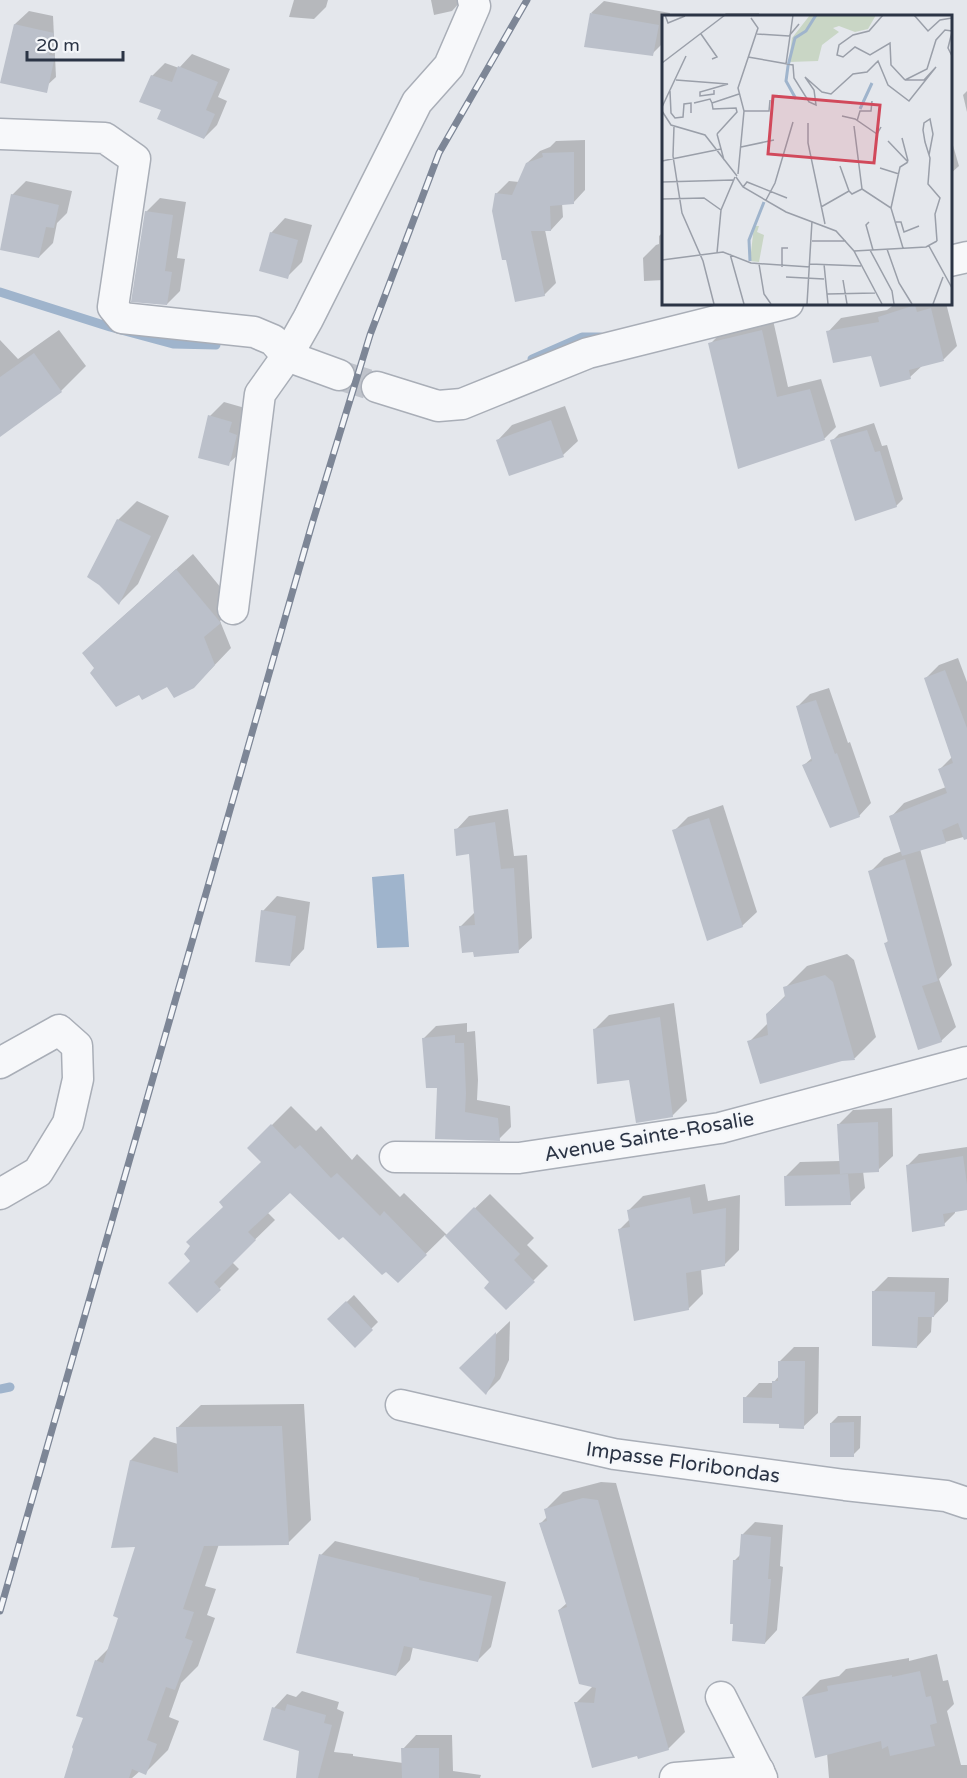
<svg xmlns="http://www.w3.org/2000/svg" width="967" height="1778" font-family="'Varela Round',sans-serif">
<style>
.water{fill:#9fb4cc}
.shadow{fill:#0003}
.lines{fill:none;stroke-linecap:round;stroke-linejoin:round}
.stream{stroke:#9fb4cc;stroke-width:9}
.building{fill:#bbc0ca}
.street-tunnel{stroke:#bfc3cb;stroke-width:30;stroke-dasharray:30 15;stroke-linecap:butt}
.street-casing{stroke:#a9aeb7;stroke-width:33}
.street{stroke:#f7f8fa;stroke-width:30}
.rail-casing{stroke:#7d8696;stroke-width:7}
.rail{stroke:#f4f6f9;stroke-width:4.5;stroke-dasharray:14;stroke-linecap:butt}
.labels{text-anchor:middle;stroke-width:4.5;stroke-linejoin:round;paint-order:stroke}
.street-label{font-size:20px;fill:#2b3445;stroke:#f4f6f9}
.inset-river{fill:none;stroke:#9fb4cc;stroke-width:3}
.inset-road{fill:none;stroke:#9a9fa9;stroke-width:1.5}
.view{fill:#d1495b;fill-opacity:0.15;stroke:#d1495b;stroke-width:3}
.inset-edge{fill:none;stroke:#2b3445;stroke-width:3}
</style>
<rect width="100%" height="100%" fill="#e4e7ec"/>
<path class="water" d="M404,874L409,947L377,948L372,877Z"/>
<g class="shadow">
<path d="M294,0H328L326,7L314,19L289,17Z"/>
<path d="M431,0H462L452,11L434,15Z"/>
<path d="M604,1L670,13L669,16H664V42L652,54L591,13Z"/>
<path d="M29,11L53,16L56,77L42,90L2,81L15,24Z"/>
<path d="M726,13H759V16H722Z"/>
<path d="M192,54L230,69L218,97L227,101L217,125L204,138L163,109L152,76L165,63L179,68Z"/>
<path d="M967,91V112L963,95Z"/>
<path d="M950,135L959,166L950,174Z"/>
<path d="M585,140V190L573,203H562L563,217L551,230H545L556,283L544,295L496,194L509,181L519,182L527,163L540,151L550,147L556,141Z"/>
<path d="M26,181L72,191L67,213L57,223L53,243L39,257L12,195Z"/>
<path d="M160,198L186,202L177,258L185,259L180,291L167,304L146,212Z"/>
<path d="M285,218L312,225L302,262L287,277L271,233Z"/>
<path d="M664,231V280L644,281L643,258L656,245L659,244V236Z"/>
<path d="M896,303H946L957,346L944,359L923,365L910,377L873,355L828,332L841,318L887,310Z"/>
<path d="M773,320L788,387L821,379L836,427L825,438L739,467L710,344L721,333Z"/>
<path d="M59,330L86,366L61,391L0,436V340L18,359Z"/>
<path d="M224,402L245,408L243,450L228,464L210,416Z"/>
<path d="M565,406L578,441L563,455L498,440L512,425Z"/>
<path d="M874,423L882,446L887,445L903,499L896,506L832,441L839,434Z"/>
<path d="M137,501L169,516L138,584L119,603L118,520Z"/>
<path d="M193,554L236,606L220,621L231,648L210,670L140,693L96,669L100,637Z"/>
<path d="M958,658L967,682V836L920,849L952,965L939,979L956,1027L941,1041L885,944L889,940L870,872L884,858L902,851L891,817L904,803L946,787L940,769L953,756L926,678L939,665Z"/>
<path d="M829,688L848,743L850,742L871,803L859,816L804,765L813,757L798,706L810,694Z"/>
<path d="M723,805L757,912L742,926L674,831L688,817Z"/>
<path d="M508,809L514,856L527,855L532,938L518,951L461,926L474,913L471,853L456,830L469,816Z"/>
<path d="M277,896L310,902L304,949L290,964L263,911Z"/>
<path d="M847,954L854,960L876,1037L855,1058L841,1059L749,1042L768,1023L767,1014L786,995L785,988L807,966Z"/>
<path d="M674,1003L687,1101L672,1116L631,1079L594,1030L609,1015Z"/>
<path d="M467,1023V1032L475,1031L478,1080L477,1100L510,1106L511,1127L499,1139L436,1138L438,1086L424,1038L436,1026Z"/>
<path d="M291,1106L316,1131L321,1126L352,1160L357,1154L400,1197L404,1193L447,1235L490,1194L534,1238L527,1245L548,1266L506,1308L491,1282L445,1235L398,1281L290,1191L267,1212L275,1220L232,1262L239,1269L197,1311L192,1260L225,1206L262,1162L249,1148Z"/>
<path d="M892,1108L893,1156L878,1170L863,1171L865,1188L850,1203L785,1177L800,1162L840,1161L838,1125L853,1110Z"/>
<path d="M967,1147V1209L955,1211V1213L944,1224L908,1165L919,1154Z"/>
<path d="M705,1184L708,1201L740,1195L739,1250L724,1265L701,1269L703,1294L688,1309L619,1230L630,1219L628,1211L643,1196Z"/>
<path d="M888,1277L949,1278L948,1301L934,1316H932L931,1332L917,1347L873,1292Z"/>
<path d="M354,1295L378,1322L355,1345L329,1319Z"/>
<path d="M510,1321L509,1360L500,1379L486,1393L461,1368Z"/>
<path d="M794,1347H819L818,1413L803,1427L780,1422L745,1398L759,1383H773L779,1376L780,1361Z"/>
<path d="M304,1404L311,1520L288,1543L219,1544L205,1586L216,1589L207,1615L215,1618L198,1666L181,1683L169,1717L179,1721L168,1750L145,1773L140,1771L132,1778H65L84,1717L96,1661L111,1646L120,1617L137,1545L113,1546L131,1460L154,1437L178,1444L177,1428L201,1405Z"/>
<path d="M838,1416H861L860,1448L853,1455L831,1423Z"/>
<path d="M601,1482L616,1483L685,1732L668,1749L576,1703L593,1686L559,1610L567,1603L540,1524L548,1516L546,1509L563,1492Z"/>
<path d="M755,1522L783,1525L780,1566L783,1567L777,1630L765,1643L735,1560L741,1554L743,1534Z"/>
<path d="M335,1541L506,1582L491,1647L477,1661L413,1647L410,1660L396,1675L321,1555Z"/>
<path d="M937,1654L943,1681L948,1680L954,1704L947,1711L961,1765H967V1778H829L827,1753L803,1697L820,1680L839,1676L846,1669L909,1658V1661Z"/>
<path d="M302,1691L339,1702L337,1709L344,1712L334,1752L353,1754V1756L403,1763V1749L416,1735H452L453,1771L481,1775L480,1778H297L301,1750L274,1708L287,1694L296,1697Z"/>
</g>
<g class="lines">
<g class="stream">
<path d="M0,292L110,327L173,344L216,345"/>
<path d="M532,359L582,337H600"/>
<path d="M0,1389L10,1387"/>
</g>
</g>
<g class="building">
<path d="M590,13L659,25L653,56L584,47Z"/>
<path d="M14,24L54,33L49,55L55,56L47,93L0,83Z"/>
<path d="M178,66L218,82L206,110L215,114L204,139L157,119L161,110L139,102L151,75L172,82Z"/>
<path d="M574,152V204L550,206L551,231H531L545,296L515,302L506,260H502L492,211L495,193L512,195L526,163L543,157L542,153Z"/>
<path d="M11,194L59,205L54,228L46,227L39,258L0,250Z"/>
<path d="M145,211L173,215L165,271L172,272L167,305L131,302Z"/>
<path d="M270,232L298,240L288,279L259,271Z"/>
<path d="M915,305L917,312L931,308L944,361L909,370L911,379L880,387L871,356L833,363L826,331L879,322L878,317Z"/>
<path d="M762,330L777,397L810,389L825,440L738,469L708,343Z"/>
<path d="M34,353L62,392L0,437V377Z"/>
<path d="M208,415L232,422L229,432L237,435L229,466L198,458Z"/>
<path d="M551,420L564,457L509,476L496,440Z"/>
<path d="M867,430L875,452L880,451L897,507L855,521L830,440Z"/>
<path d="M117,519L151,536L119,605L99,585L87,577Z"/>
<path d="M176,569L221,623L204,637L215,665L194,688L174,698L167,687L142,700L139,695L116,707L90,673L94,668L82,653Z"/>
<path d="M945,670L967,728V839L964,840L958,823L942,830L946,843L902,856L889,816L947,793L938,769L953,763L924,678Z"/>
<path d="M816,700L835,754L837,753L860,817L830,828L802,765L812,761L796,706Z"/>
<path d="M709,818L743,927L707,941L672,830Z"/>
<path d="M495,822L501,869L514,868L519,953L474,957L473,952L462,953L459,926L475,925L469,854L456,856L454,829Z"/>
<path d="M905,859L938,981L922,986L942,1042L918,1050L884,943L888,942L868,871Z"/>
<path d="M261,910L296,916L290,966L255,962Z"/>
<path d="M825,975L833,982L855,1060L842,1061L760,1084L747,1041L768,1035L766,1014L785,997L783,987Z"/>
<path d="M660,1017L673,1117L636,1123L629,1080L597,1084L593,1029Z"/>
<path d="M455,1035V1043H464L466,1094L465,1112L498,1118L500,1141L435,1139L437,1088H426L422,1038Z"/>
<path d="M878,1122L879,1172L840,1174L837,1124Z"/>
<path d="M271,1124L295,1149L300,1145L331,1178L337,1173L380,1216L384,1211L427,1255L398,1283L386,1272L382,1275L343,1237L339,1240L290,1193L248,1232L256,1240L214,1282L221,1290L197,1313L168,1283L190,1261L184,1254L190,1246L186,1242L223,1207L219,1202L261,1162L247,1148Z"/>
<path d="M963,1156L967,1184V1210L943,1214L945,1226L912,1232L906,1165Z"/>
<path d="M848,1174L851,1205L785,1206L784,1176Z"/>
<path d="M690,1197L693,1214L726,1208L725,1266L686,1273L689,1310L634,1321L618,1229L630,1227L627,1210Z"/>
<path d="M474,1207L520,1254L514,1260L535,1282L506,1310L484,1288L489,1282L445,1236Z"/>
<path d="M872,1291L935,1292L934,1317H918L917,1348L872,1346Z"/>
<path d="M346,1301L373,1330L355,1348L327,1319Z"/>
<path d="M496,1332L495,1376L486,1395L459,1368Z"/>
<path d="M778,1361H805L804,1429L779,1428V1424L743,1423V1397L772,1398V1381H778Z"/>
<path d="M854,1422V1457H830V1423Z"/>
<path d="M282,1426L289,1545L204,1546L183,1609L194,1612L185,1638L193,1641L175,1690L166,1687L147,1740L157,1744L146,1775L132,1769L129,1778H64L73,1749L72,1747L83,1718L76,1716L95,1660L103,1663L118,1618L113,1616L135,1547L111,1548L130,1460L178,1473L176,1427Z"/>
<path d="M583,1498L598,1500L669,1750L638,1759L637,1756L592,1768L574,1702L594,1703L596,1688L579,1684L558,1610L567,1607L539,1523L547,1521L544,1509Z"/>
<path d="M741,1534L771,1537L768,1579H771L765,1644L732,1641L733,1624H730L733,1560H739Z"/>
<path d="M319,1554L419,1578V1580L492,1596L478,1662L404,1646L396,1676L296,1653Z"/>
<path d="M920,1671L926,1697L931,1696L937,1723L930,1725L935,1746L890,1756L888,1746L882,1749L881,1741L815,1758L802,1697L828,1691L827,1686L892,1675V1677Z"/>
<path d="M287,1704L326,1715L324,1723L332,1725L318,1778H296L299,1751L263,1740L272,1707L285,1711Z"/>
<path d="M401,1748H439V1778H402Z"/>
</g>
<g class="lines">
<path class="street-tunnel" d="M339,375L377,387"/>
<g class="street-casing">
<g id="street">
<path d="M0,134L105,138L135,159L113,307L122,318L254,332L273,340L287,356L339,375"/>
<path d="M950,261L967,257"/>
<path d="M377,387L438,406L462,404L588,353L788,303"/>
<path d="M233,609L260,394L287,356L308,319L417,102L449,66L475,6L473,0"/>
<path d="M0,1063L59,1030L77,1046L78,1079L68,1123L38,1172L0,1194"/>
<path d="M395,1157L519,1158L720,1128L967,1062"/>
<path d="M401,1405L614,1454L845,1485L946,1496L967,1503"/>
<path d="M721,1697L762,1778"/>
<path d="M675,1778L759,1771"/>
</g>
</g>
<use href="#street" class="street"/>
<g class="rail-casing">
<path id="rail" d="M0,1611L312,524L370,335L439,153L527,0"/>
</g>
<use href="#rail" class="rail"/>
</g>
<g class="labels">
<g class="street-label">
<text transform="translate(649 1136) rotate(-10)" y="7">Avenue Sainte-Rosalie</text>
<text transform="translate(683 1462) rotate(8)" y="7">Impasse Floribondas</text>
</g>
</g>
<g transform="translate(662 15)">
<rect width="290" height="290" fill="#e4e7ec"/>
<path d="M148,0H214L206,14L193,17L177,11L171,13L177,17L160,30L156,46L127,47L130,23ZM92,211H97L95,217L102,220L97,247L88,246Z" fill="#c9d6c5"/>
<path class="inset-river" d="M134,84L124,66L126,51L133,23L144,16L154,0M198,94L210,68M88,246L87,225L102,187"/>
<path class="inset-road" d="M3,0L6,8L23,1M221,0L207,16L191,20L177,30L175,40L181,42L193,32L208,40L228,28L229,50L243,65M252,0L266,16L278,5L290,3M290,17L286,33L290,41M39,19L55,42L50,44M95,19L127,21L137,9M86,42L131,50L132,63L147,87L154,90L152,75L143,62L160,77L169,79L191,59L205,57L216,46L226,70L247,86L274,52L262,65H243L265,54L274,25L283,15L290,16M0,48L63,0M124,49L131,0M14,65L66,69L38,77V81L52,79V75M8,76L9,98L13,103L21,102L22,89L29,88V98M32,88L48,84L50,88M0,92L24,41M0,96L9,110L43,120L75,161M82,96H107L108,85M180,101L193,104L215,119L219,112M195,106L198,96H209L210,86M146,108V128L163,209M12,111L11,141L20,198L41,246L52,289M192,111L200,174M55,119L75,97L74,93L51,94L50,88L77,79M55,119L62,145M240,123L246,146M226,126L246,147M79,132L112,125M267,140L271,119L268,104L262,108L261,115L263,127L268,143L266,169L278,183L273,199L275,226M0,146L59,134M178,151L187,176M218,153L237,159M76,159L82,96L76,73L96,13L89,3M74,162L81,172L124,197L174,216L192,236L220,289M0,167L71,165M81,172L85,167L125,183M200,174L229,193L241,233M0,184L42,183L59,195M104,185L113,168L131,107M159,192L187,176L190,179L200,174M229,193L238,152L246,147M207,207L204,210L211,235M234,207H239L242,217L257,211M150,226H184M267,231L290,273M225,234L237,268L250,289M208,235L230,276L232,289M192,236L264,232L275,226M55,238L59,195L73,162M68,239L82,289M0,245L61,237L89,248L148,252M97,249L102,279L109,289M148,249L199,251M162,249L166,289M120,252V233H126M124,262L162,264M181,265L185,289M165,279L213,278M145,289L150,206M271,289L281,262"/>
<path class="view" d="M111,81L218,90L212,148L106,139Z"/>
<rect width="290" height="290" class="inset-edge"/>
</g>
<path d="M27 51v9h96v-9" fill="none" stroke="#2b3445" stroke-width="3"/>
<text x="36" y="51" font-size="18" fill="#2b3445" stroke="#f4f6f9" stroke-width="4.5" paint-order="stroke">20 m</text>
</svg>
